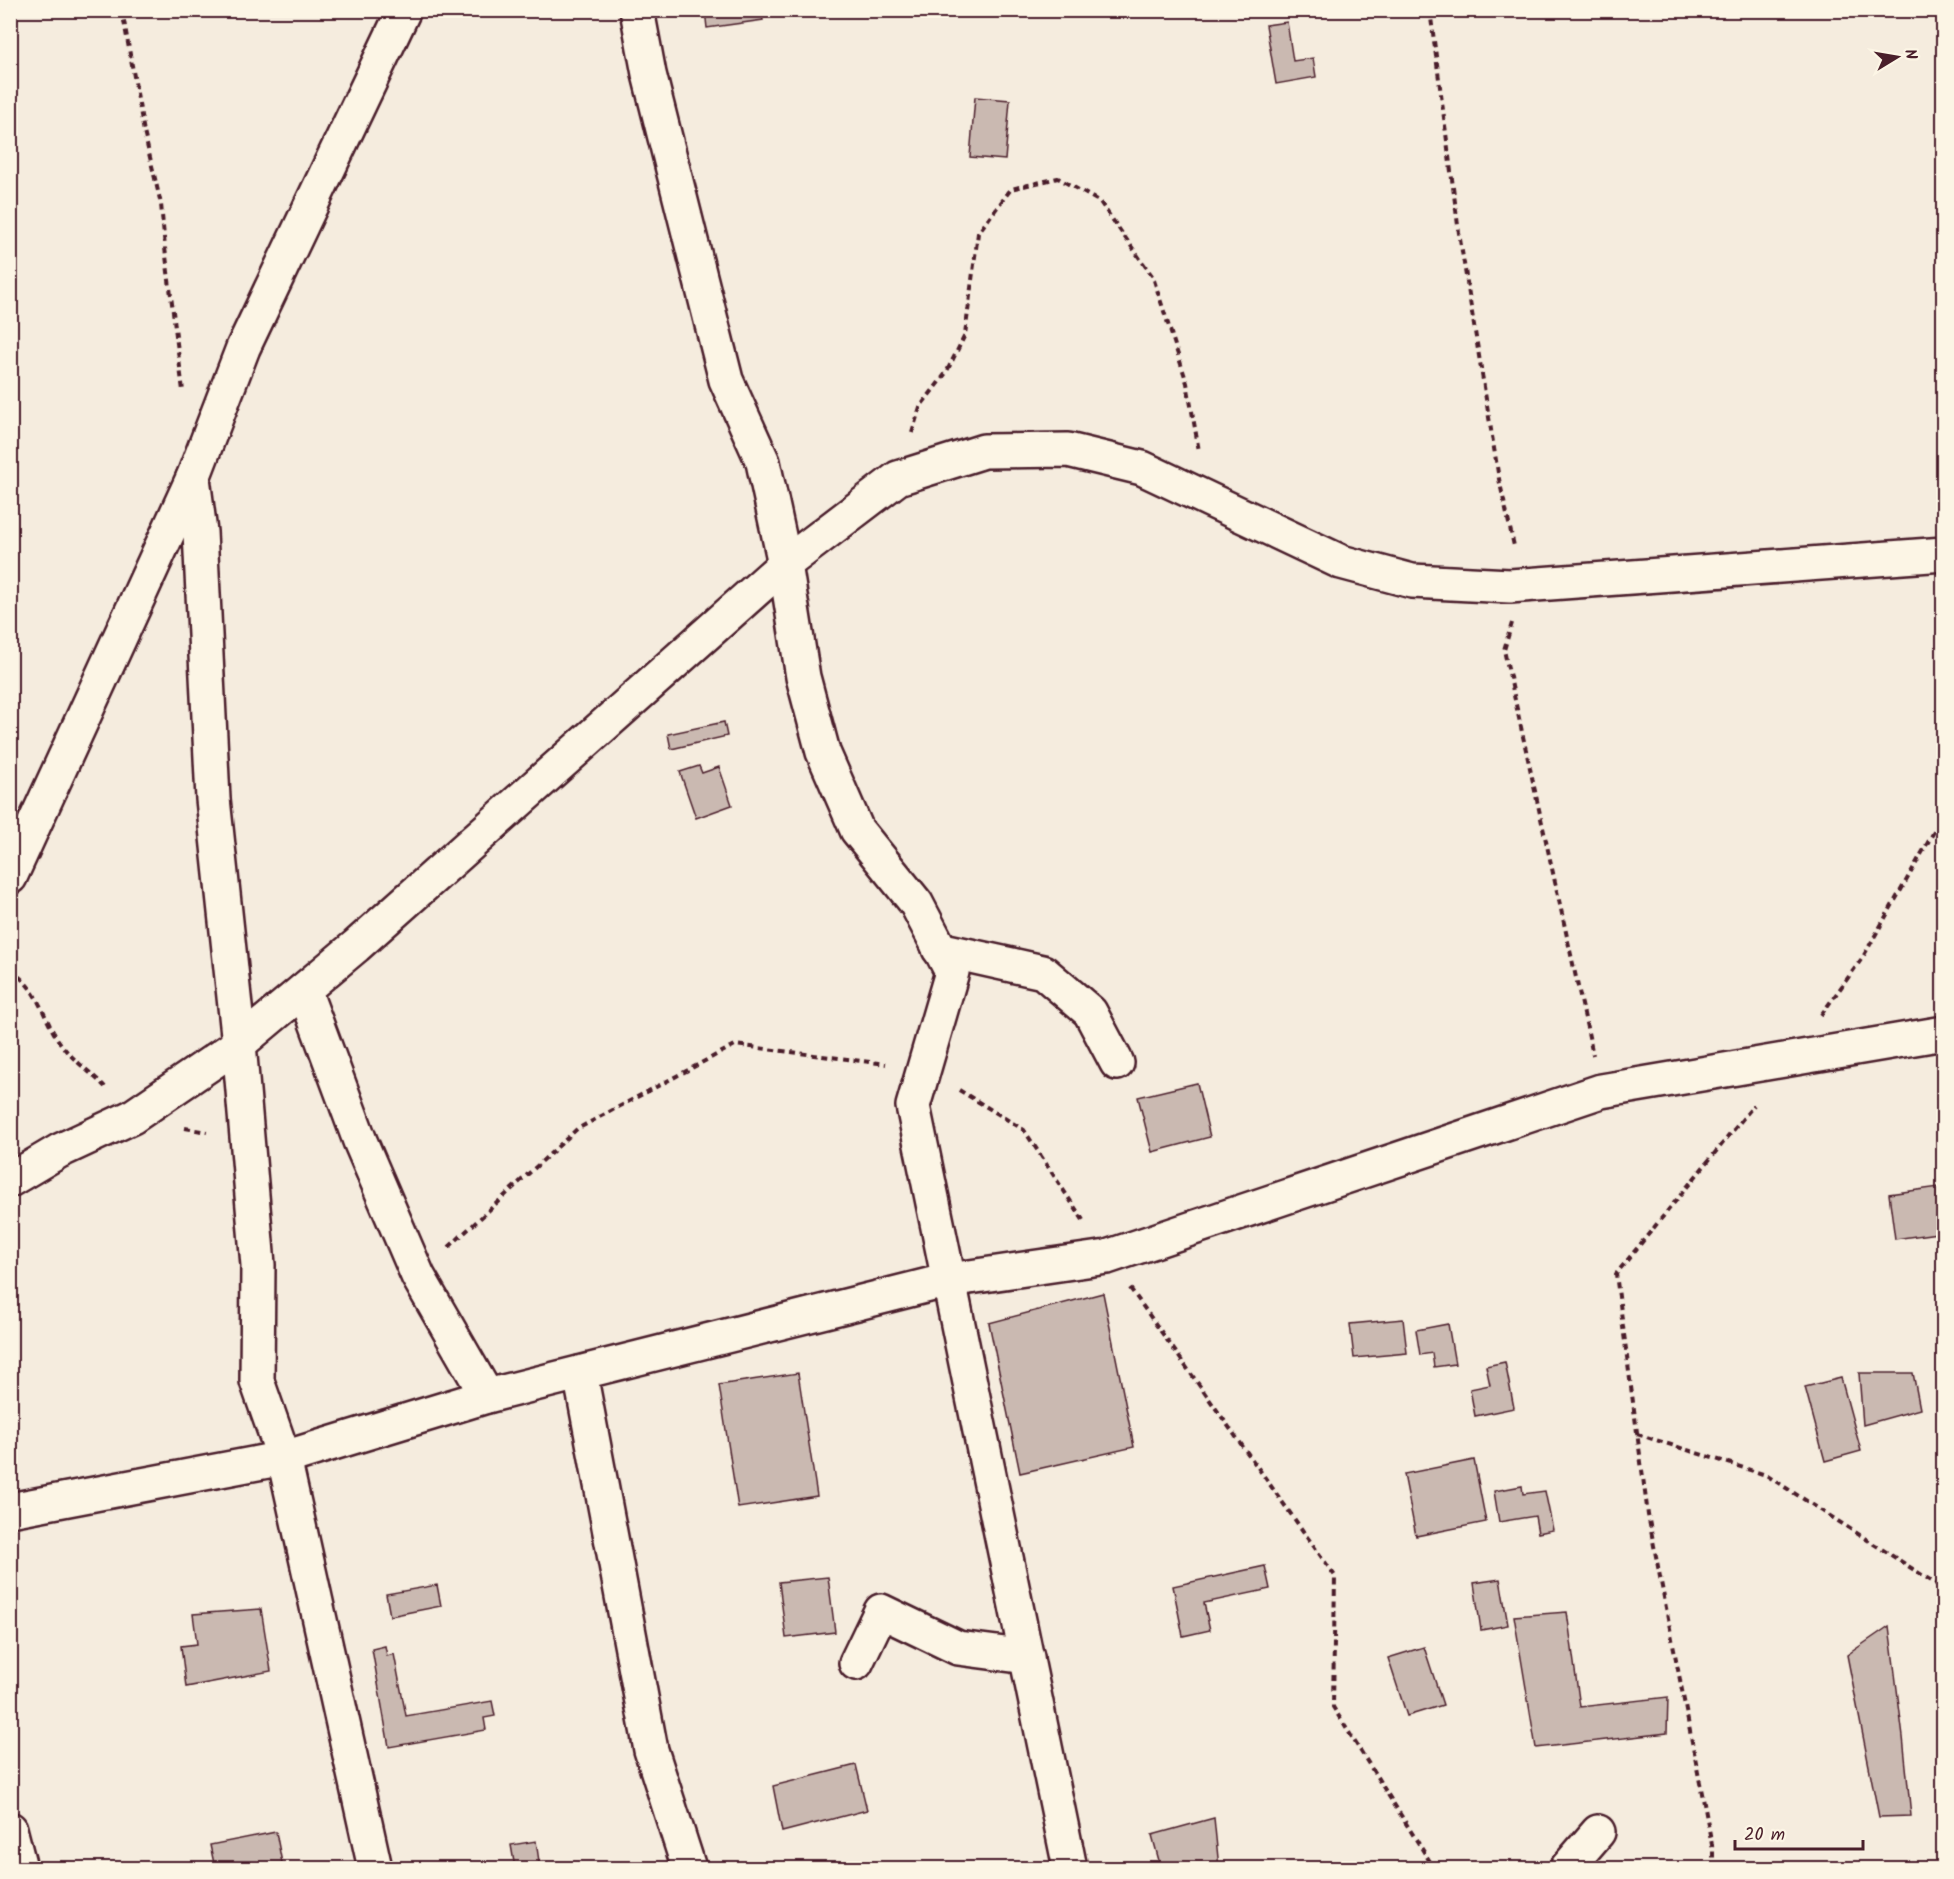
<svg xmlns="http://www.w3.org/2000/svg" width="1954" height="1879" font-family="Kalam,sans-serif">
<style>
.building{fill:#cab9b1;stroke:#4a1f2b;stroke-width:1.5}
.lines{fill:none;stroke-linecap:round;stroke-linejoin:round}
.minor-casing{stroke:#4a1f2b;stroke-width:38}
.path{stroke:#4a1f2b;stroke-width:4;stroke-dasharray:6 4.5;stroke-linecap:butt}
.minor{stroke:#fcf5e5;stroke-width:33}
</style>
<rect width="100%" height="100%" fill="#f5ecde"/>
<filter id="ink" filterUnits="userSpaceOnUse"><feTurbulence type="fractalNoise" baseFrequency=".0167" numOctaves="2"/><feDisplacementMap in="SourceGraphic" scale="12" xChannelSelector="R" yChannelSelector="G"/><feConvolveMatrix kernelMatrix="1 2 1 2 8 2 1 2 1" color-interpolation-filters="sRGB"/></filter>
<g filter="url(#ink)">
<g class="building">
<path d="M705,10H761L763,20L707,28Z"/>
<path d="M1287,22L1293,61L1313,58L1316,77L1276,84L1266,25Z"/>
<path d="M975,97L1010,100L1005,160L970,157Z"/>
<path d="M724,722L727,736L671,749L668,734Z"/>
<path d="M699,766L702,773L719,767L732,805L696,818L680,772Z"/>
<path d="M1197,1083L1210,1137L1152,1152L1138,1097Z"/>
<path d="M1944,1149V1171L1939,1150Z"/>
<path d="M1939,1187L1944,1232L1895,1239L1889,1194Z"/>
<path d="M1103,1293L1134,1447L1020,1473L989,1323Z"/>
<path d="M1403,1319L1407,1353L1354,1358L1350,1324Z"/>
<path d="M1448,1324L1455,1364L1434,1367L1432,1353L1420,1355L1416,1330Z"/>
<path d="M1505,1362L1514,1408L1475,1416L1470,1389L1490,1385L1486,1366Z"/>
<path d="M798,1373L817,1496L738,1508L719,1385Z"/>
<path d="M1859,1373H1913L1920,1409L1863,1425Z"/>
<path d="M1841,1378L1861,1451L1825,1461L1805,1387Z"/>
<path d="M1474,1460L1486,1522L1416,1536L1404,1474Z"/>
<path d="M1522,1486L1523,1494L1545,1491L1553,1530L1538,1533L1535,1516L1499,1522L1494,1491Z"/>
<path d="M1265,1566L1270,1589L1204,1603L1210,1630L1183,1636L1173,1586Z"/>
<path d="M828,1577L835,1632L786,1638L779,1582Z"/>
<path d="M1500,1579L1508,1625L1481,1630L1474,1583Z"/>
<path d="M437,1585L441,1606L390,1616L386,1594Z"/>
<path d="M261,1609L271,1671L186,1687L181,1646L197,1644L193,1614Z"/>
<path d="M1567,1612L1580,1707L1668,1697L1667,1733L1536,1748L1514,1616Z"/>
<path d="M1889,1626L1903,1737L1911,1816L1879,1817L1847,1655Z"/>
<path d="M385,1646L387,1656L394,1654L406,1716L492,1701L495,1716L484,1718L486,1730L389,1747L372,1649Z"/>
<path d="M1424,1647L1443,1705L1407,1716L1388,1658Z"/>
<path d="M856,1765L867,1810L782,1832L773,1786Z"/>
<path d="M1214,1818L1219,1868H1161L1152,1835Z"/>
<path d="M276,1832L283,1868H215L210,1845Z"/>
<path d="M536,1841L540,1868H515L511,1845Z"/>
</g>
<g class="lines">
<g class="minor-casing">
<g id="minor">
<path d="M637,10L649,74L726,380L763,462L785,564L803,677L823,752L857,830L916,903L952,972L913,1106L1070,1868"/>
<path d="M193,478L200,532L213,799L239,1044L258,1265L257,1381L284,1458L375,1868"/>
<path d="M10,877L193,478L243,348L404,10"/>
<path d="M939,949L1043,972L1090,1012L1117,1063"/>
<path d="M304,990L360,1141L418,1276L487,1396"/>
<path d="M10,1180L59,1151L132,1117L239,1044L356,946L785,564L898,478L984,451L1068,450L1142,468L1341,562L1412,581L1510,586L1944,554"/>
<path d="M580,1373L651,1750L689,1868"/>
<path d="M10,1510L284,1458L487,1396L949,1280L1107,1257L1601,1091L1944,1033"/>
<path d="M856,1663L881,1611L958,1648L1027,1657"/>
<path d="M10,1829L20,1868"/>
<path d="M1567,1868L1598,1832"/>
</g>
</g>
<g class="path">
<path d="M122,10L144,132L161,204L165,248L183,391"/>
<path d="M1430,10L1459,233L1499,479L1514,546"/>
<path d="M912,433L920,407L946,373L965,335L978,233L1011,189L1058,178L1100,202L1153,277L1187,383L1199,451"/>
<path d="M1512,623L1504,650L1593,1055"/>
<path d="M10,971C38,985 43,1020 61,1044C72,1060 91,1072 105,1087"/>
<path d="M1821,1015L1863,957L1944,814"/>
<path d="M959,1090L1024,1130L1083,1220"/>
<path d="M185,1128L207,1132"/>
<path d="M449,1247L577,1129L735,1045L886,1064"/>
<path d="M1130,1288L1335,1576L1333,1707L1434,1868"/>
<path d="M1637,1434L1766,1475L1944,1589"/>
<path d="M1713,1868V1850L1648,1515L1616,1274L1754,1105"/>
</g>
<use href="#minor" class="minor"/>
</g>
</g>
<rect width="1954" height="1879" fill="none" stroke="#fcf5e5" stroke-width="36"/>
<rect x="18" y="18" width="1918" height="1843" fill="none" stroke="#4a1f2b" stroke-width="2" filter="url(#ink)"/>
<g transform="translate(1897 57) rotate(79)" stroke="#fcf5e5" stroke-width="4.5" paint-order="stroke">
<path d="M0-4.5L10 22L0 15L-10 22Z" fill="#4a1f2b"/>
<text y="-9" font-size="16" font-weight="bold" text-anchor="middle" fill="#4a1f2b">N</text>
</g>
<path d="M1735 1840v9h128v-9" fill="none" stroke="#4a1f2b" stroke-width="3"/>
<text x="1744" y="1840" font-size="18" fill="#4a1f2b" stroke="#fcf5e5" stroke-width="4.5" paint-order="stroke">20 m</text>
</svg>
